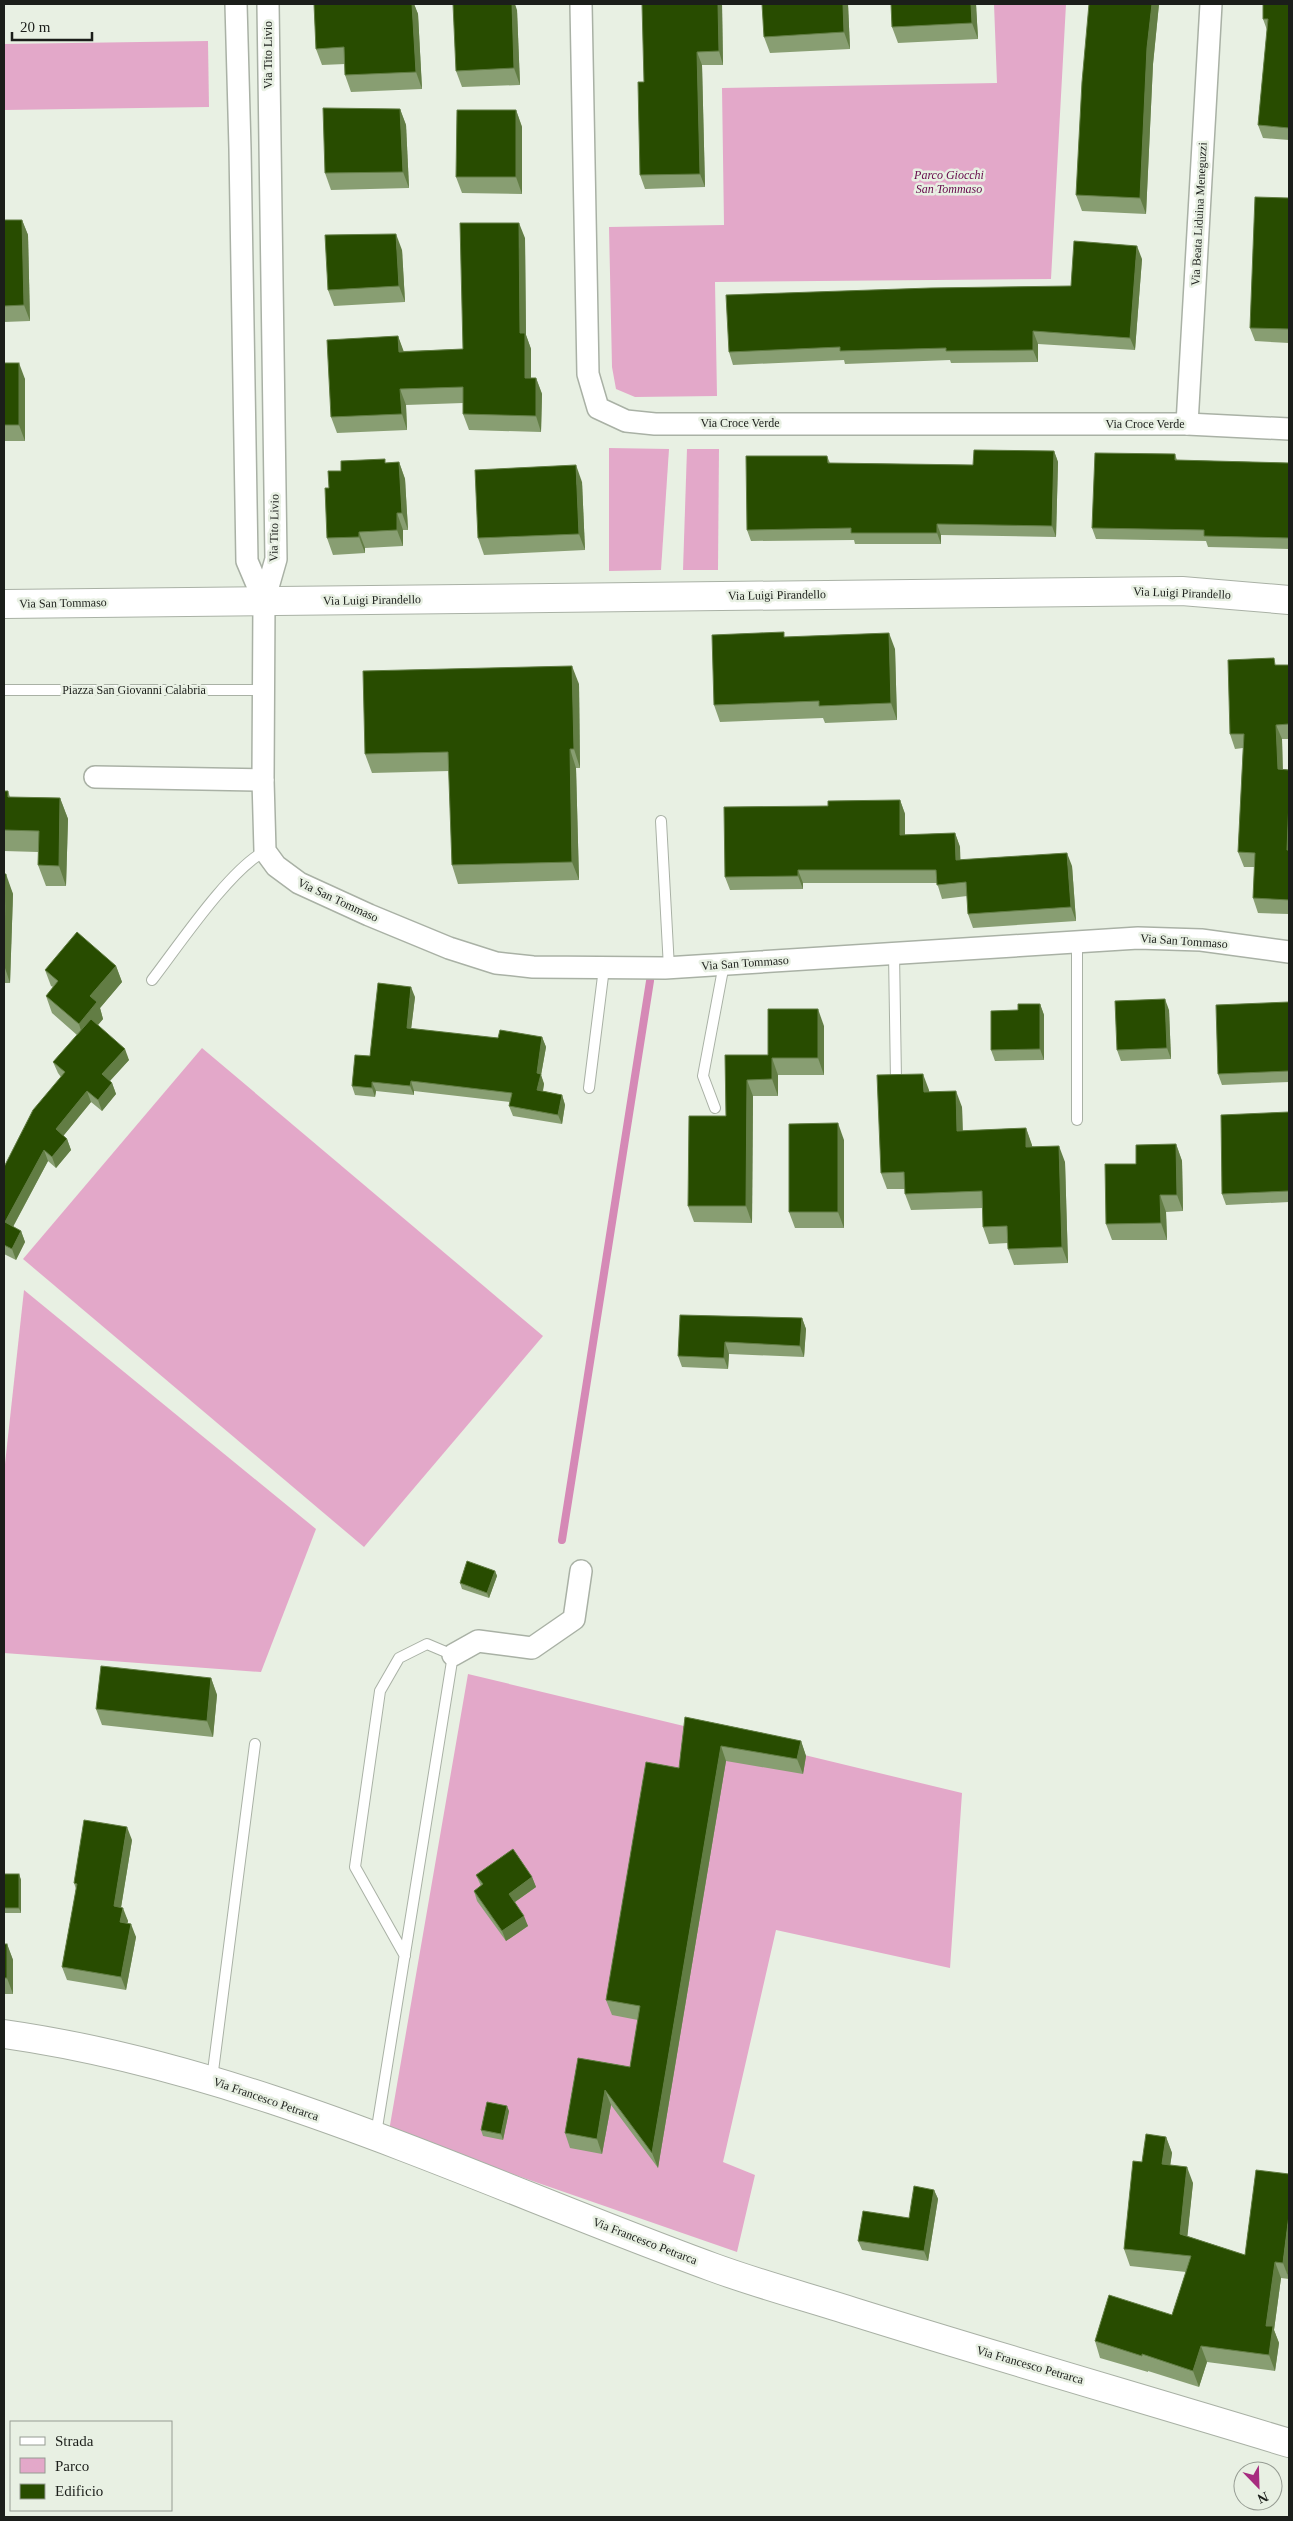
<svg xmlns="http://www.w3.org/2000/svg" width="1293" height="2521" font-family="Georgia,serif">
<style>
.green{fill:#e3a8c9}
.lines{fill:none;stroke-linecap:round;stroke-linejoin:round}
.stream{stroke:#d589b6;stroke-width:8}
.lane-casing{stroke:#a9b1a5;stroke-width:12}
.street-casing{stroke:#a9b1a5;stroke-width:24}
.secondary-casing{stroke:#a9b1a5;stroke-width:30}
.lane{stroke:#fff;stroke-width:10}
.street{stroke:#fff;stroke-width:21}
.secondary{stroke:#fff;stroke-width:28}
.wall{fill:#889e72}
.shaded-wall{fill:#627d44}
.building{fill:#284c00;stroke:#627d44}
.labels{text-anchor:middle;stroke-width:5;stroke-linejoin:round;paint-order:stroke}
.street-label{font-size:12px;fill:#1b1e1a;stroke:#e8f0e3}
.park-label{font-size:12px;font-style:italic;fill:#65094a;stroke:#e8f0e3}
</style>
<rect width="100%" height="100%" fill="#e8f0e3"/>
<g class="green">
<path d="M994,4H1066L1051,279L715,282L717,396L635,397L616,389L612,367L609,227L724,225L722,88L997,83Z"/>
<path d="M208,41L209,107L4,110V44Z"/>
<path d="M609,448L669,449L661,570L609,571Z"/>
<path d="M687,449H719L718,570H683Z"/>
<path d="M202,1048L543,1336L364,1547L23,1259Z"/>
<path d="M24,1290L316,1529L261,1672L4,1653V1473Z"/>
<path d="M468,1674L962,1793L950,1968L776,1930L723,2162L755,2175L737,2252L389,2131Z"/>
</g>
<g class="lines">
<path class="stream" d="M562,1540L650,981"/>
<g class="lane-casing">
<g id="lane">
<path d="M4,690H263"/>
<path d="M661,821L669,968"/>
<path d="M894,953L896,1080"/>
<path d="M152,980C179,945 229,870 265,851"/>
<path d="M589,1088L604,968"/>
<path d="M715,1108L703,1076L724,964"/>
<path d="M1077,1120V941"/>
<path d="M212,2079L255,1744"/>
<path d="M376,2134L453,1655L427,1644L399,1658L380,1691L355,1867L405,1956"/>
</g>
</g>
<g class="street-casing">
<g id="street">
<path d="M236,4L240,149L247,561L264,601"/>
<path d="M268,4L276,559L264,601L263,780L265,851L276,866L299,883L369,915L449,948L496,963L533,967L665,968L1138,938L1201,940L1289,952"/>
<path d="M581,4L588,374L598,408L626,421L655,424H1187L1289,429"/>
<path d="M1187,424L1211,4"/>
<path d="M95,777L263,780"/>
<path d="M453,1655L478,1641L532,1648L574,1619L581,1571"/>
</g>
</g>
<g class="secondary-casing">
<g id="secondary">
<path d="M4,604L1182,591L1289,600"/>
<path d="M4,2034C251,2069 479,2182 712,2267C758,2284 807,2297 854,2312C998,2357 1144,2399 1289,2443"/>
</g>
</g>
<use href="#lane" class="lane"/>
<use href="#street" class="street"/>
<use href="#secondary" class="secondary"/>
</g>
<g class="wall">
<path d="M314,4H414L418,14L422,89L351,92L345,75V64L322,65L316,49Z"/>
<path d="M722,4L723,65H702L705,187L645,189L640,175L644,82Z"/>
<path d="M762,4H848L850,49L770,53L764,37Z"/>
<path d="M891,4H976L978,39L898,43L892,27Z"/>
<path d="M1089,4H1159L1153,64L1146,214L1082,211L1076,195Z"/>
<path d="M1289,4V140L1263,138L1258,125L1267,30L1263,19Z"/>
<path d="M517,10L520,85L462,87L456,71Z"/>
<path d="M400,109L406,125L409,188L331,190L325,173Z"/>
<path d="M516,110L522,127V194L462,193L456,177Z"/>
<path d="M1289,198V343L1255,341L1250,328Z"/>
<path d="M4,220H22L28,235L30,321L4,322Z"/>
<path d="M525,238L526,335L531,349V378H536L542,394L541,432L469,430L463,414V403L406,405L407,430L337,433L331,417L398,336L403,351L463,349Z"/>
<path d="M402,250L405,302L334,306L328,290Z"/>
<path d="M1142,259L1135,350L1038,344V362L951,363L950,360L845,364L844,360L733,365L729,352L1071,286Z"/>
<path d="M4,363L25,379V441H4Z"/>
<path d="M1054,451L1058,462L1056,537L941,535V544H855L854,540L751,541L747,530L827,456L830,463L973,465Z"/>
<path d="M1175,454L1177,460L1289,463V549L1208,547L1206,541L1096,539L1092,528Z"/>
<path d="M399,462L405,479L408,530H403V546L365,548V553L333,555L327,538L329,488L341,471L387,463Z"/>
<path d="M582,482L585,550L484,555L478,538Z"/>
<path d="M786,637L895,649L897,720L825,723L823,718L720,722L714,705Z"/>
<path d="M1277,665H1289V739H1282L1283,769L1289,770V914L1258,913L1253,898L1255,867H1244L1238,852L1243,748L1235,749L1230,734Z"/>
<path d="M579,684L580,768H576L579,880L458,884L452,865L449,771L372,773L365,754Z"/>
<path d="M4,791H8L10,797L60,798L68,819L66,886H46L38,865V852L4,851Z"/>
<path d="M900,800L905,814V835L955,833L960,847V860L1072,866L1076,921L973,928L968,914L967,896L942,899L937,883H803V889L730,890L725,877L828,806Z"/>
<path d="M4,874L13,894L10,983H4Z"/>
<path d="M116,966L122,982L100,1008L103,1019L98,1025L129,1060L110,1081L112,1083L116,1094L102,1111L91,1102L63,1136L67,1139L71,1150L56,1168L48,1161L13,1227L21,1231L25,1242L16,1260L4,1254V1167L61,1077L58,1073L53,1062L77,1035L52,1013L46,996L53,987L51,986L45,970Z"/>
<path d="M415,997L411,1029L498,1038L542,1037L546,1047L541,1075L544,1084L543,1091L562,1095L565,1105L562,1124L513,1116L509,1106L510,1102L414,1091V1095L376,1091L375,1097L355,1095L352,1086L370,1056Z"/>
<path d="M1289,1002V1082L1222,1085L1218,1074Z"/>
<path d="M1040,1004L1044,1015V1060L995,1061L991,1050L1018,1010Z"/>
<path d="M1169,1010L1171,1059L1121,1061L1117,1050Z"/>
<path d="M824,1026V1075H778V1096H753L752,1223L694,1222L688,1206L726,1116L725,1055H768Z"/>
<path d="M929,1090V1092L962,1107L963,1131L1026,1128L1032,1146L1065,1162L1068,1263L1014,1265L1008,1249V1243L989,1244L983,1227V1208L911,1210L905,1194V1189H887L881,1173Z"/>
<path d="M1289,1112V1202L1226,1205L1222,1194Z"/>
<path d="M844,1140V1228H795L789,1212Z"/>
<path d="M1176,1144L1182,1161L1183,1211L1166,1212L1167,1240H1112L1106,1224L1136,1164Z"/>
<path d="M802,1318L806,1329L804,1357L729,1354L728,1369L682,1367L678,1356Z"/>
<path d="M495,1571L497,1576L489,1598L462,1589L460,1583Z"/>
<path d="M211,1678L217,1695L213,1737L102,1725L96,1709Z"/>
<path d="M685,1717L801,1741L806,1756L803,1774L726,1761L658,2168L611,2105L602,2154L570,2148L565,2133L578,2058L630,2067L638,2020L612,2015L606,2000L679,1768Z"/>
<path d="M132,1840L121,1907L128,1921L127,1923L136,1937L126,1990L67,1980L62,1967L76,1889L74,1883Z"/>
<path d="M4,1874H19L21,1880V1913H4Z"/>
<path d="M476,1875L532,1877L536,1887L515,1902L528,1926L506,1941L477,1901L474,1891L481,1886Z"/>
<path d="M4,1944H7L13,1960V1994H4Z"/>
<path d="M509,2111L503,2140L483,2136L481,2130Z"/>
<path d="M1166,2137L1172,2153L1170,2165L1193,2183L1187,2236L1245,2255L1256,2170L1289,2279L1281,2278L1274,2330L1279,2343L1275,2371L1207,2362L1199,2387L1148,2371V2372L1100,2358L1095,2341L1172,2315L1186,2272L1130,2266L1124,2249L1142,2162Z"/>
<path d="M934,2190L938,2199L928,2261L862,2250L858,2241L909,2218Z"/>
</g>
<g class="shaded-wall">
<path d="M412,4H414L418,14L422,89L416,72Z"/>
<path d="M512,4H515L517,10L520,85L514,68Z"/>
<path d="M718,4H722L723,65L719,51Z"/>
<path d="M843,4H848L850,49L844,32Z"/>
<path d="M971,4H976L978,39L972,23Z"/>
<path d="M1152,4H1159L1153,64L1146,214L1140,198L1147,48Z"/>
<path d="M697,52L702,65L705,187L700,174Z"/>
<path d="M400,109L406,125L409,188L403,172Z"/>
<path d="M516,110L522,127V194L516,177Z"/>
<path d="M22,220L28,235L30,321L24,305Z"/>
<path d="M519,223L525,238L526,335L531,349V394L525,378L520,333Z"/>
<path d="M396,234L402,250L405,302L399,286Z"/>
<path d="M1137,246L1142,259L1135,350L1130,338Z"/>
<path d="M1033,331L1038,344V362L1033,350Z"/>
<path d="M398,336L404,352H399Z"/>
<path d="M19,363L25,379V441L19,425Z"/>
<path d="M536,378L542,394L541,432L536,416Z"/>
<path d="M400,389L406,405L407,430L402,414Z"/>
<path d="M1054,451L1058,462L1056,537L1052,526Z"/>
<path d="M399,462L405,479L408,530L402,513Z"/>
<path d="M576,465L582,482L585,550L579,534Z"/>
<path d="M397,513L403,530V546L397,530Z"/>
<path d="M937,524L941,535V544L937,533Z"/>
<path d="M359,532L365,548V553L359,537Z"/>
<path d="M889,633L895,649L897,720L891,703Z"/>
<path d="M572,666L579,684L580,768L574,749Z"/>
<path d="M1276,725L1282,739L1283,784L1278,769Z"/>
<path d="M570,749L576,768L579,880L572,862Z"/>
<path d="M60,798L68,819L66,886L59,866Z"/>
<path d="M900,800L905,814V848L900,835Z"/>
<path d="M1289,800V856L1287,850Z"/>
<path d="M955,833L960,847L961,874L956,860Z"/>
<path d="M1067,853L1072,866L1076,921L1071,907Z"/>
<path d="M798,870L803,883V889L798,876Z"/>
<path d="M6,874L13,894L10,983L4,965Z"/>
<path d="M116,966L122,982L100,1008L103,1019L84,1041L79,1024L90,996Z"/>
<path d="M411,987L415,997L410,1038L407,1028Z"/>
<path d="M1165,999L1169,1010L1171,1059L1167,1048Z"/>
<path d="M1040,1004L1044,1015V1060L1040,1049Z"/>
<path d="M818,1009L824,1026V1075L818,1058Z"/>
<path d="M542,1037L546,1047L541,1075L544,1084L541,1100L537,1090V1073Z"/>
<path d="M125,1049L129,1060L106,1085L102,1074Z"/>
<path d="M772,1058L778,1075V1096L772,1079Z"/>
<path d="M923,1074L929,1090L930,1109L924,1092Z"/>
<path d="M747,1080L753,1096L752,1223L746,1206Z"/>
<path d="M411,1081L414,1091V1095L410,1086Z"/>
<path d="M372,1082L376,1091L375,1097L372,1088Z"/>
<path d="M112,1083L116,1094L102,1111L98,1100Z"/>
<path d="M87,1091L91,1102L60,1140L56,1129Z"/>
<path d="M956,1091L962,1107L963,1148L957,1131Z"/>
<path d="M562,1095L565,1105L562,1124L558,1115Z"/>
<path d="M838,1123L844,1140V1228L838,1212Z"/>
<path d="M1026,1128L1032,1145V1163L1026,1147Z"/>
<path d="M67,1139L71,1150L56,1168L52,1157Z"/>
<path d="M1176,1144L1182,1161L1183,1211L1177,1195Z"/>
<path d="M1059,1146L1065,1162L1068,1263L1062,1247Z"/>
<path d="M44,1150L48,1161L9,1234L5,1222Z"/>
<path d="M1160,1195L1166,1212L1167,1240L1161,1223Z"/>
<path d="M21,1231L25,1242L16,1260L12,1249Z"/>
<path d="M802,1318L806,1329L804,1357L800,1346Z"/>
<path d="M725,1342L729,1354L728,1369L724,1358Z"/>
<path d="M495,1571L497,1576L489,1598L487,1593Z"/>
<path d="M211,1678L217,1695L213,1737L207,1721Z"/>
<path d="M801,1741L806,1756L803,1774L797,1759Z"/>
<path d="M721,1746L726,1761L658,2168L652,2153Z"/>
<path d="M127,1827L132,1840L119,1920L114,1906Z"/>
<path d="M19,1874L21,1880V1913L19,1908Z"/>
<path d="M532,1877L536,1887L512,1904L509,1894Z"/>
<path d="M123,1908L128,1921L125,1935L120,1922Z"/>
<path d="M524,1916L528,1926L506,1941L502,1931Z"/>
<path d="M131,1924L136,1937L126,1990L121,1977Z"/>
<path d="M7,1944L13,1960V1994L7,1978Z"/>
<path d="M605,2090L611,2105L602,2154L597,2139Z"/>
<path d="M507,2106L509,2111L503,2140L501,2134Z"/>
<path d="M1166,2137L1172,2153L1168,2181L1162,2164Z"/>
<path d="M1187,2167L1193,2183L1186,2250L1180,2234Z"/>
<path d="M934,2190L938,2199L928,2261L924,2251Z"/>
<path d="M1289,2215V2279L1283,2263Z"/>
<path d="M1275,2262L1281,2278L1274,2330L1279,2343L1275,2371L1269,2355L1266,2326Z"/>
<path d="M1201,2346L1207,2362L1199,2387L1193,2371Z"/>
</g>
<g class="building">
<path d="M314,4H412L416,72L345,75L344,47L316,49Z"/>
<path d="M453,4H512L514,68L456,71Z"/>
<path d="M642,4H718L719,51L697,52L700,174L640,175L638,82H644Z"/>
<path d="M762,4H843L844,32L764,37Z"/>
<path d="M891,4H971L972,23L892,27Z"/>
<path d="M1089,4H1152L1147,48L1140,198L1076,195L1082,82Z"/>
<path d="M1263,4H1289V128L1258,125L1268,19H1263Z"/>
<path d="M323,108L400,109L403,172L325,173Z"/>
<path d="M457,110H516V177H456Z"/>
<path d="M1255,197L1289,198V329L1250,328Z"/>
<path d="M4,220H22L24,305L4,306Z"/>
<path d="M460,223H519L520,333H525V378H536V416L463,414V387L400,389L402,414L331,417L327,340L398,336L399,352L463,349Z"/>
<path d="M396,234L399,286L328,290L325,235Z"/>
<path d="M1074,241L1137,246L1130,338L1033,331V350L946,351V348L840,351V347L729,352L726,295L930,288L1071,286Z"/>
<rect x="4" y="363" width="15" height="62"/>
<path d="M974,450L1054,451L1052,526L937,524V533H851V528L747,530L746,456H827L828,463L973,465Z"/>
<path d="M1095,453L1175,454V460L1289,463V538L1204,536V530L1092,528Z"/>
<path d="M385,459V463L399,462L402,513H397V530L359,532V537L327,538L325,488H329L328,471H341V461Z"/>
<path d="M576,465L579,534L478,538L475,470Z"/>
<path d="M784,632V637L889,633L891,703L819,706V701L714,705L712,635Z"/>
<path d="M1274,658L1275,665H1289V724L1276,725L1278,769L1289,770V800L1287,850H1289V900L1253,898L1255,853L1238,852L1244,734H1230L1228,660Z"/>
<path d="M572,666L574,749H570L572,862L452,865L448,752L365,754L363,671Z"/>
<path d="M4,791H8V797L60,798L59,866L38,865L39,831L4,830Z"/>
<path d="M900,800V835L955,833L956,860L1067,853L1071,907L968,914L966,882L937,885L936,870H798V876L725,877L724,807L828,806V801Z"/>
<path d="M4,874H6L4,936Z"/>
<path d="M77,932L116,966L90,996L97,1002L79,1024L46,996L58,981L45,970Z"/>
<path d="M378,983L411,987L407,1028L498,1038L500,1030L542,1037L537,1073L541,1074L537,1090L562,1095L558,1115L509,1106L512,1093L411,1081L410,1086L372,1082V1088L352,1086L355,1055L370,1056Z"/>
<path d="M1165,999L1167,1048L1117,1050L1115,1001Z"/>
<path d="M1289,1002V1071L1218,1074L1216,1005Z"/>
<path d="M1018,1004H1040V1049L991,1050V1011L1018,1010Z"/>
<path d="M768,1009H818V1058H772V1079L747,1080L746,1206H688L689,1116H726L725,1055H768Z"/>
<path d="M91,1019L125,1049L102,1074L112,1083L98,1100L87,1091L56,1129L67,1139L52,1157L44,1150L5,1222L21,1231L12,1249L4,1245V1167L33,1110L65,1072L53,1062Z"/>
<path d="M923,1074L924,1092L956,1091L957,1131L1026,1128V1147L1059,1146L1062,1247L1008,1249L1007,1226L983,1227L982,1191L905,1194L904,1172L881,1173L877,1075Z"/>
<path d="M1289,1112V1191L1222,1194L1221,1115Z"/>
<path d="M838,1123V1212H789V1124Z"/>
<path d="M1176,1144L1177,1195H1160L1161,1223L1106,1224L1105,1164H1136V1145Z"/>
<path d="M680,1315L802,1318L800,1346L725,1342L724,1358L678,1356Z"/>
<path d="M467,1561L495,1571L487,1593L460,1583Z"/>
<path d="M101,1666L211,1678L207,1721L96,1709Z"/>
<path d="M685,1717L801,1741L797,1759L721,1746L652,2153L605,2090L597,2139L565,2133L578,2058L630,2067L640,2006L606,2000L646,1762L679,1768Z"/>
<path d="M84,1820L127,1827L114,1906L123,1908L120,1922L131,1924L121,1977L62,1967L77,1884L74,1883Z"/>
<path d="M513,1849L532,1877L509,1894L524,1916L502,1931L474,1891L483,1884L476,1875Z"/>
<rect x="4" y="1874" width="15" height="34"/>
<rect x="4" y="1944" width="3" height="34"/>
<path d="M487,2102L507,2106L501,2134L481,2130Z"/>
<path d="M1146,2134L1166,2137L1162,2164L1187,2167L1180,2234L1245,2255L1256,2170L1289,2174V2215L1283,2263L1275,2262L1266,2326H1273L1269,2355L1201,2346L1193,2371L1142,2354V2356L1095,2341L1109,2295L1172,2315L1191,2256L1124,2249L1133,2161L1142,2162Z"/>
<path d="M914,2186L934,2190L924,2251L858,2241L863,2211L909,2218Z"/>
</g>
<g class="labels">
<g class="street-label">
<text transform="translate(268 55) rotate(-90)" y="4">Via Tito Livio</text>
<text transform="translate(1199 214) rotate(-87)" y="4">Via Beata Liduina Meneguzzi</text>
<text x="740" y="427">Via Croce Verde</text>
<text x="1145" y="428">Via Croce Verde</text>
<text transform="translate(274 528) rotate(-89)" y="4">Via Tito Livio</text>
<text transform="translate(1182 593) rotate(2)" y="4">Via Luigi Pirandello</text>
<text transform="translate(777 595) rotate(-1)" y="4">Via Luigi Pirandello</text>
<text transform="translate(372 600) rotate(-1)" y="4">Via Luigi Pirandello</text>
<text transform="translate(63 603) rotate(-1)" y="4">Via San Tommaso</text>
<text x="134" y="694">Piazza San Giovanni Calabria</text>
<text transform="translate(338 900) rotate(25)" y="4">Via San Tommaso</text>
<text transform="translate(1184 941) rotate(4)" y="4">Via San Tommaso</text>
<text transform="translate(745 963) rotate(-4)" y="4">Via San Tommaso</text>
<text transform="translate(266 2099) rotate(19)" y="4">Via Francesco Petrarca</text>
<text transform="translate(645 2241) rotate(21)" y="4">Via Francesco Petrarca</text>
<text transform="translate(1030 2365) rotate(16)" y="4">Via Francesco Petrarca</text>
</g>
<g class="park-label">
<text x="949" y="179">Parco Giocchi<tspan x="949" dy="14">San Tommaso</tspan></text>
</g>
</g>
<rect width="1293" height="2521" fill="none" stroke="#1b1e1a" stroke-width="10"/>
<rect x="10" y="2421" width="162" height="90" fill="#e8f0e3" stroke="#969c93"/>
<rect x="20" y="2437" width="25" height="8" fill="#ffffff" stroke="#969c93"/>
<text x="55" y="2446" font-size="15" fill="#1b1e1a">Strada</text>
<rect x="20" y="2458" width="25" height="15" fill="#e3a8c9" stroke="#969c93"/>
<text x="55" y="2471" font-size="15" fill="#1b1e1a">Parco</text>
<rect x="20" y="2484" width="25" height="15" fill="#284c00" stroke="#969c93"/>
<text x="55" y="2496" font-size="15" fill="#1b1e1a">Edificio</text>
<g transform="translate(1258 2486) rotate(157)"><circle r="24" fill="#e8f0e3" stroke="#969c93"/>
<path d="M0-4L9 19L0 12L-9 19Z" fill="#a72c7f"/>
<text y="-8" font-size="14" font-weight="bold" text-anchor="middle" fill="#1b1e1a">N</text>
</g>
<path d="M12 32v8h80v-8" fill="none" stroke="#1b1e1a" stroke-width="2.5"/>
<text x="20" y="32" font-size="15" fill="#1b1e1a" stroke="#e8f0e3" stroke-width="4" paint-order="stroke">20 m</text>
</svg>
